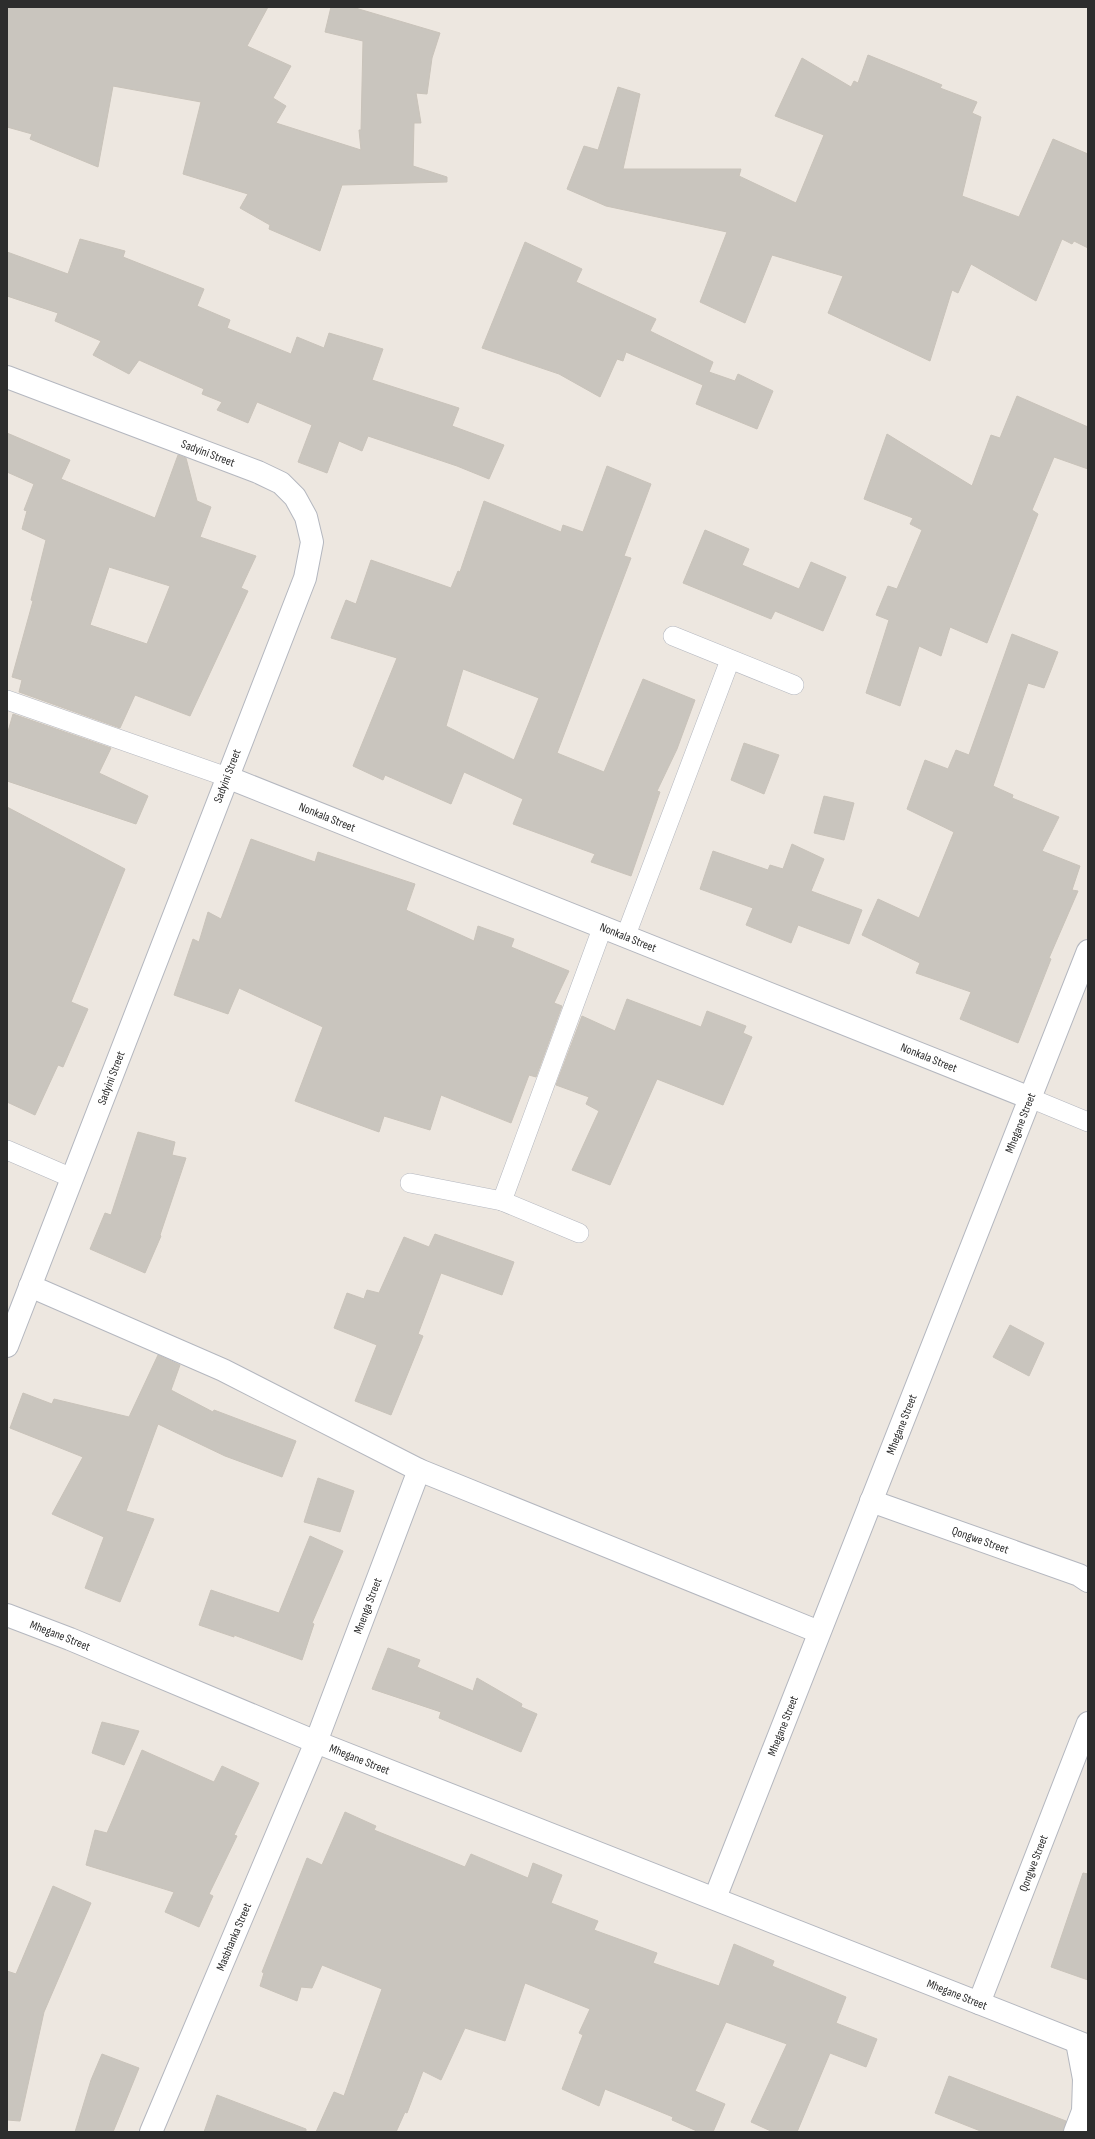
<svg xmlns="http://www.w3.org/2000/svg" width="1095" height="2139" font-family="'Sofia Sans Condensed',sans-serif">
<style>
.building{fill:#c9c5be;stroke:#c9c3ba;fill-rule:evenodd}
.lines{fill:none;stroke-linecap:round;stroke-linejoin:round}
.lane-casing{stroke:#b4b7bf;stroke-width:20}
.street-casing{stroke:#b4b7bf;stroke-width:24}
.lane{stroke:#fff;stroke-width:19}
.street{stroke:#fff;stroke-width:22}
.labels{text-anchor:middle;stroke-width:4;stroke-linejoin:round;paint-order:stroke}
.street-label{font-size:12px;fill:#2d2d2d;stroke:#fff}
</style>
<rect width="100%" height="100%" fill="#ede7e0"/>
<g class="building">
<path d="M7,7H268L247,46L291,66L273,98L286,106L276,123L361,150L359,130H361L363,41L325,32L331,7H352L440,33L432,58L427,94L416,93L421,123H414L413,166L447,177V182L342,185L320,251L269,229L270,225L240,208L248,194L183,174L201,102L113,86L98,167L30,139L32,134L7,127Z"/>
<path d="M868,55L942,85L940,88L977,102L972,113L981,117L962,196L1019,217L1053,139L1088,154V248L1074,241L1072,244L1062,239L1036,301L971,264L958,293L952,290L930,361L828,313L843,276L772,255L745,323L700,302L727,232L606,206L567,189L584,146L598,150L618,87L640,94L623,169H741L739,176L796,203L824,135L775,116L802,58L851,87L854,81L858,83Z"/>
<path d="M80,239L125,251L123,257L204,289L197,306L230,320L227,328L291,354L297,337L324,348L329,333L383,349L372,380L459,408L452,426L504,445L489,479L457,466L368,436L362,451L339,441L327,473L298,462L312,425L257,402L248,423L217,410L222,402L202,394L204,389L139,360L129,374L93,355L101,341L55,321L58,313L7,296V252L68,274Z"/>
<path d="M525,242L582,269L576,282L656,319L650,331L713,362L709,372L735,381L738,374L773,391L757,429L696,404L703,385L626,352L623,361L617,359L600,397L559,374L482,348Z"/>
<path d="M1017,396L1088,427V469L1054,457L1032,510L1038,514L987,643L950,627L941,656L919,646L900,706L866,693L889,620L876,615L888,586L897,589L922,530L910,524L913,518L864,499L887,434L972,486L991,435L1000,438Z"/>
<path d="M7,433L70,460L61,479L155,518L178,455L186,458L197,501L211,507L200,537L256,556L241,588L248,591L190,716L135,695L120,728L19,692L22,680L12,677L33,601L31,600L46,540L22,529L27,511L24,510L34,484L7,472ZM109,567L170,586L147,644L90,625Z"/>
<path d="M607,466L651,484L624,556L631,558L557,753L604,772L643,679L695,700L677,749L657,791L660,792L631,876L591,862L595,854L513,824L523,799L464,772L451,804L385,775L383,780L353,766L397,658L331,638L346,600L356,604L371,560L451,588L458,571L460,572L484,501L561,532L563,525L583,532ZM463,669L539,698L514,760L446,726Z"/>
<path d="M705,530L749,549L742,565L799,589L811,562L846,577L823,631L775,611L771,619L683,583Z"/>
<path d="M1012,634L1058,652L1044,688L1028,683L993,786L1013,795L1012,798L1059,817L1042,851L1080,866L1072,890L1078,891L1049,958L1051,959L1018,1043L960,1019L971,992L916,973L920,963L862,935L878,899L919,918L954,832L907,809L925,760L948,769L956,750L969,755Z"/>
<path d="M13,714L111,748L99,773L148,796L136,824L7,781V735Z"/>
<path d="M744,743L779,755L764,794L731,780Z"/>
<path d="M824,796L854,803L844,840L814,833Z"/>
<path d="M7,807L125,869L71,1002L88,1009L63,1067L58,1065L35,1115L7,1102Z"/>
<path d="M251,839L315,862L318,852L415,884L406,910L474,941L478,926L514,939L511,947L569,971L554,1003L562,1006L536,1077L529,1075L511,1123L441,1095L430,1130L384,1116L379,1132L335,1116L295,1101L323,1027L239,988L228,1014L174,995L193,939L199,942L208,912L221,919Z"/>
<path d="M792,844L824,859L811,891L862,910L849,944L798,925L791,943L746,925L753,908L700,889L713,851L768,870L770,865L783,869Z"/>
<path d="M627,999L701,1027L707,1011L746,1026L743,1033L752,1037L723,1105L657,1079L610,1185L572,1170L599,1111L586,1104L589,1097L556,1085L582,1016L615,1031Z"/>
<path d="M138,1132L175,1142L172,1155L186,1158L160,1235L161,1236L145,1273L90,1249L105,1213L111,1215Z"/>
<path d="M435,1234L514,1262L502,1295L441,1273L418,1334L423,1336L391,1415L355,1401L377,1345L334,1328L347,1293L364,1299L367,1290L379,1293L404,1237L429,1247Z"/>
<path d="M1010,1325L1044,1343L1029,1376L993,1357Z"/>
<path d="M158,1355L180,1365L171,1390L213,1412L214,1410L296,1441L282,1477L225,1456L158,1424L126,1511L154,1519L120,1602L85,1588L104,1537L52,1514L83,1457L10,1428L23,1393L52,1404L54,1399L129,1417Z"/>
<path d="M318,1478L354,1491L340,1532L304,1522Z"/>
<path d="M310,1536L343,1551L312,1623L314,1624L302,1660L234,1635V1637L199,1625L211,1590L279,1613Z"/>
<path d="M388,1648L420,1660L417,1667L473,1691L477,1678L522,1704L521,1707L537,1714L521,1752L439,1718L441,1712L372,1689Z"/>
<path d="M102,1722L139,1731L124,1765L92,1753Z"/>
<path d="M142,1750L214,1782L222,1766L259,1783L234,1835L237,1836L209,1894L213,1896L199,1927L165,1912L174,1892L86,1865L95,1830L107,1833Z"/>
<path d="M345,1812L376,1826L374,1830L465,1867L471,1854L528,1878L533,1863L562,1875L551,1903L598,1921L594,1930L657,1953L653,1963L719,1986L734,1944L774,1961L772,1966L846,1997L836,2023L877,2039L866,2067L830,2053L797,2132H773L751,2122L787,2044L726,2022L695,2091L725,2104L713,2132H699L672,2120L673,2117L605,2089L599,2106L562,2089L583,2035L579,2033L590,2009L525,1983L505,2041L465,2028L441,2080L423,2071L407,2113L405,2112L396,2132H316L334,2092L344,2096L382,1989L322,1965L312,1988L301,1987L297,2001L260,1986L264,1973L262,1972L307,1858L322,1865Z"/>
<path d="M1083,1873L1088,1874V1980L1051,1967Z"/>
<path d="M53,1886L91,1903L44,2012L20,2121L7,2120V1971L16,1974Z"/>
<path d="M102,2054L139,2068L113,2132H75L91,2080Z"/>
<path d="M949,2076L1066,2121L1063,2132H983L935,2113Z"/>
<path d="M217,2095L306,2129V2132H204Z"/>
</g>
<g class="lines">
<g class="lane-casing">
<g id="lane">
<path d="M673,636L794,685"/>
<path d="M7,700L227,777"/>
<path d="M626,935L730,660"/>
<path d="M1030,1098L1088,1122"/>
<path d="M7,1150L72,1178"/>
<path d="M410,1183L502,1201L579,1233"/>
<path d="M502,1201L603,926"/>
</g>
</g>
<g class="street-casing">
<g id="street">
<path id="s1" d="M7,377L258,472L281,483L295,497L306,517L312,542L305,578L7,1346"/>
<path id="s2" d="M227,777L1030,1098"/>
<path d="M30,1286L223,1370L419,1470L819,1632"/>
<path id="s3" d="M871,1501L1079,1575L1088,1581"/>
<path id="s4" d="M7,1615L70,1639L316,1742L1088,2046"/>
<path id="s5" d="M715,1898L1088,951"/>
<path id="s6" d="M979,2003L1088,1723"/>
<path id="s7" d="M151,2132L316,1742L419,1470"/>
<path d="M1075,2132L1083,2111L1084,2079L1077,2042"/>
</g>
</g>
<use href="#lane" class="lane"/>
<use href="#street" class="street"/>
</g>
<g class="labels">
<g class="street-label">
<text dy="4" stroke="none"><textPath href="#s1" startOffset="215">Sadyini Street</textPath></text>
<text transform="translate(227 776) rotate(-69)" y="4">Sadyini Street</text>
<text dy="4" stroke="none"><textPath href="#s2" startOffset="108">Nonkala Street</textPath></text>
<text dy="4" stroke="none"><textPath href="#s2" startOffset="432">Nonkala Street</textPath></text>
<text dy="4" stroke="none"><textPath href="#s2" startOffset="756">Nonkala Street</textPath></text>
<text transform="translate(111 1078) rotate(-69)" y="4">Sadyini Street</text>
<text dy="4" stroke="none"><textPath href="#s5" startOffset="833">Mhegane Street</textPath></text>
<text dy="4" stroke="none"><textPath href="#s5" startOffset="509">Mhegane Street</textPath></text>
<text dy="4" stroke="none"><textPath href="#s3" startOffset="116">Qongwe Street</textPath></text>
<text dy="4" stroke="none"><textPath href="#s7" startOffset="569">Mnenga Street</textPath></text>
<text dy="4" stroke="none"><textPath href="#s4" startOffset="57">Mhegane Street</textPath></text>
<text dy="4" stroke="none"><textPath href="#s5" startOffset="185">Mhegane Street</textPath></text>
<text dy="4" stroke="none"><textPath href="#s4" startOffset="381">Mhegane Street</textPath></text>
<text dy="4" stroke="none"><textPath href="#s6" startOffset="150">Qongwe Street</textPath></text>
<text dy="4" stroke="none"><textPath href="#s7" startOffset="212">Masbhanka Street</textPath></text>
<text dy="4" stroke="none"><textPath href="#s4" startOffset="1023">Mhegane Street</textPath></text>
</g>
</g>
<rect width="1095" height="2139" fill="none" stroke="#2d2d2d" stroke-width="16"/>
</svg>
